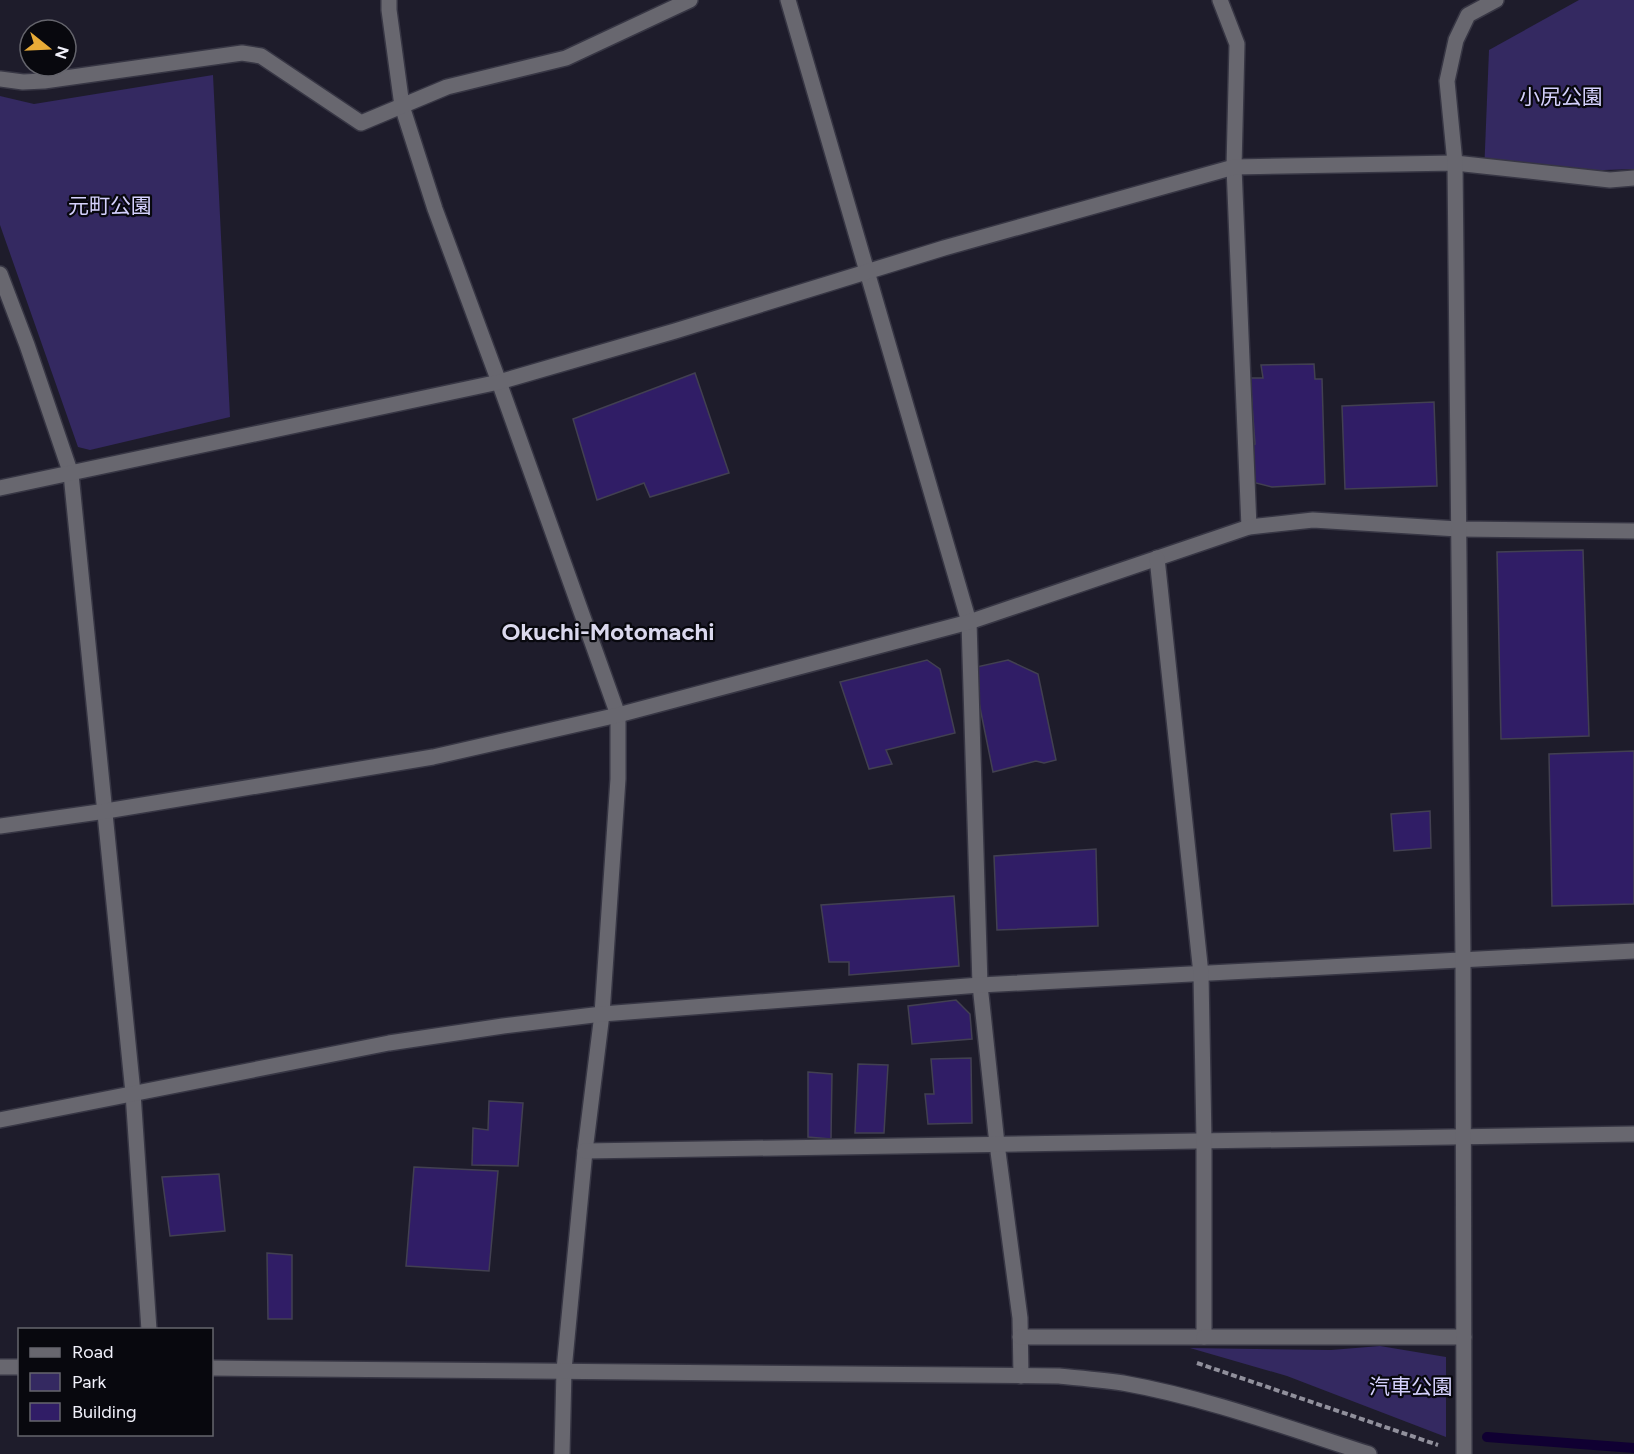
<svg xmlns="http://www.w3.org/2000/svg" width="1634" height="1454" font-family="Figtree,'Noto Sans JP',sans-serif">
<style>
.green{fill:#342961}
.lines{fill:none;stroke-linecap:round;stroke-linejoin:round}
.stream{stroke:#100032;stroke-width:10}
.building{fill:#301d66;stroke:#424051;stroke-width:1.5}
.minor-casing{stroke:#373644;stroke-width:18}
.path{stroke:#91909c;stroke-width:4;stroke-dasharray:6 3;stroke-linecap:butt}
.minor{stroke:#68676f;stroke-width:15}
.labels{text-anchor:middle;stroke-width:4.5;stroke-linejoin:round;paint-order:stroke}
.park-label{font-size:21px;fill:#d5d1fd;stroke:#08080e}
.quarter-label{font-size:24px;font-weight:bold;fill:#dad8ed;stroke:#08080e}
</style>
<rect width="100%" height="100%" fill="#1e1c2b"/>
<g class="green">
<path d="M1579,0H1634V169L1484,174L1489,50Z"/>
<path d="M213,75L230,417L90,450L78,447L0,225V96L34,104Z"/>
<path d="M1380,1346L1446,1357V1437L1287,1376L1190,1348L1331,1350Z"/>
</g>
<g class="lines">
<path class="stream" d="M1487,1437L1634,1448"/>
</g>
<g class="building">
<path d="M1314,364L1315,379H1322L1325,484L1272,487L1248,481L1247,445L1255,444L1250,378H1263L1261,365Z"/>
<path d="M695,373L729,473L650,497L644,483L597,500L573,419Z"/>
<path d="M1434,402L1437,486L1345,489L1342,406Z"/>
<path d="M1583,550L1589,736L1501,739L1497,552Z"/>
<path d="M927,660L940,669L955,733L886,750L892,764L869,769L840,682Z"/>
<path d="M1008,660L1038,674L1056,760L1044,763L1036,761L993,772L972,668Z"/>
<path d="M1634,751V904L1552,906L1549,754Z"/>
<path d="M1430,811L1431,848L1394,851L1391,814Z"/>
<path d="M1096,849L1098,926L997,930L994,856Z"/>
<path d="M954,896L959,966L849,975V962H829L821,905Z"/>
<path d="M956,1000L970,1014L972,1039L912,1044L908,1006Z"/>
<path d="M971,1058L972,1123L928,1124L925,1094H934L931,1059Z"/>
<path d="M858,1064L888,1065L884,1133H855Z"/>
<path d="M808,1072L832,1074L831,1139L808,1137Z"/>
<path d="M489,1101L523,1103L518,1166L472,1165L473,1128L488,1130Z"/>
<path d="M414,1167L498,1171L489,1271L406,1266Z"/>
<path d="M219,1174L225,1231L170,1236L162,1177Z"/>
<path d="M267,1253L292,1255V1319H268Z"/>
</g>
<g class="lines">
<g class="minor-casing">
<g id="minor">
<path d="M389,0V10L402,106L435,209L499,382L618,715V779L602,1014L585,1151L564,1370L562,1454"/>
<path d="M788,0L969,622L980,985L997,1144L1020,1318L1021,1376"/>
<path d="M1220,0L1237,44L1234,167L1249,527"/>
<path d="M0,79L23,82L44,81L242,53L261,56L361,123L447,87L566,58L690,0"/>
<path d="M0,274L27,345L71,474L133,1093L149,1330"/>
<path d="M0,488L499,382L675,331L944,248L1234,167L1455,163L1610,180L1634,178"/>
<path d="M0,826L106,811L433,757L618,715L969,622L1249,527L1313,520L1458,529L1634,531"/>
<path d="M0,1120L389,1043L503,1026L602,1014L980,985L1634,951"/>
<path d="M585,1151L1634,1134"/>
<path d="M1020,1337H1204V1141L1201,974L1157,558"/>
<path d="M1204,1337H1464"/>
<path d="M0,1367H20"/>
<path d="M212,1368L1059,1376C1080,1378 1102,1380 1123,1383C1207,1398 1288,1428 1369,1454"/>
<path d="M1464,1454L1463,960L1455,163L1447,81L1456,40L1468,15L1496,0"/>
</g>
</g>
<path class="path" d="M1197,1363L1438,1445"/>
<use href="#minor" class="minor"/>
</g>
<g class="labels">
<g class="park-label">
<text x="1561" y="104">小尻公園</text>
<text x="110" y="213">元町公園</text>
<text x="1411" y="1394">汽車公園</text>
</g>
<g class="quarter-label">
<text x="608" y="640">Okuchi-Motomachi</text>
</g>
</g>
<rect x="18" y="1328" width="195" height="108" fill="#08080e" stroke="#65656d" stroke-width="1.5"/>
<rect x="30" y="1348" width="30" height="9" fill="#68676f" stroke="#65656d" stroke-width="1.5"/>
<text x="72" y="1358" font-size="18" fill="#f1f1fb">Road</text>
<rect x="30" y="1373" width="30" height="18" fill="#342961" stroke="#65656d" stroke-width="1.5"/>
<text x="72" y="1388" font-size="18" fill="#f1f1fb">Park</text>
<rect x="30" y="1403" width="30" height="18" fill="#301d66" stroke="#65656d" stroke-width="1.5"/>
<text x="72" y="1418" font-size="18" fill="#f1f1fb">Building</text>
<g transform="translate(48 48) rotate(108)"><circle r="28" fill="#08080e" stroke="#65656d" stroke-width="1.5"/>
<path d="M0-4.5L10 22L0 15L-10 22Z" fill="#e8ab37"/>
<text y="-9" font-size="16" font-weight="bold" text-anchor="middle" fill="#f1f1fb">N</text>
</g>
</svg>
